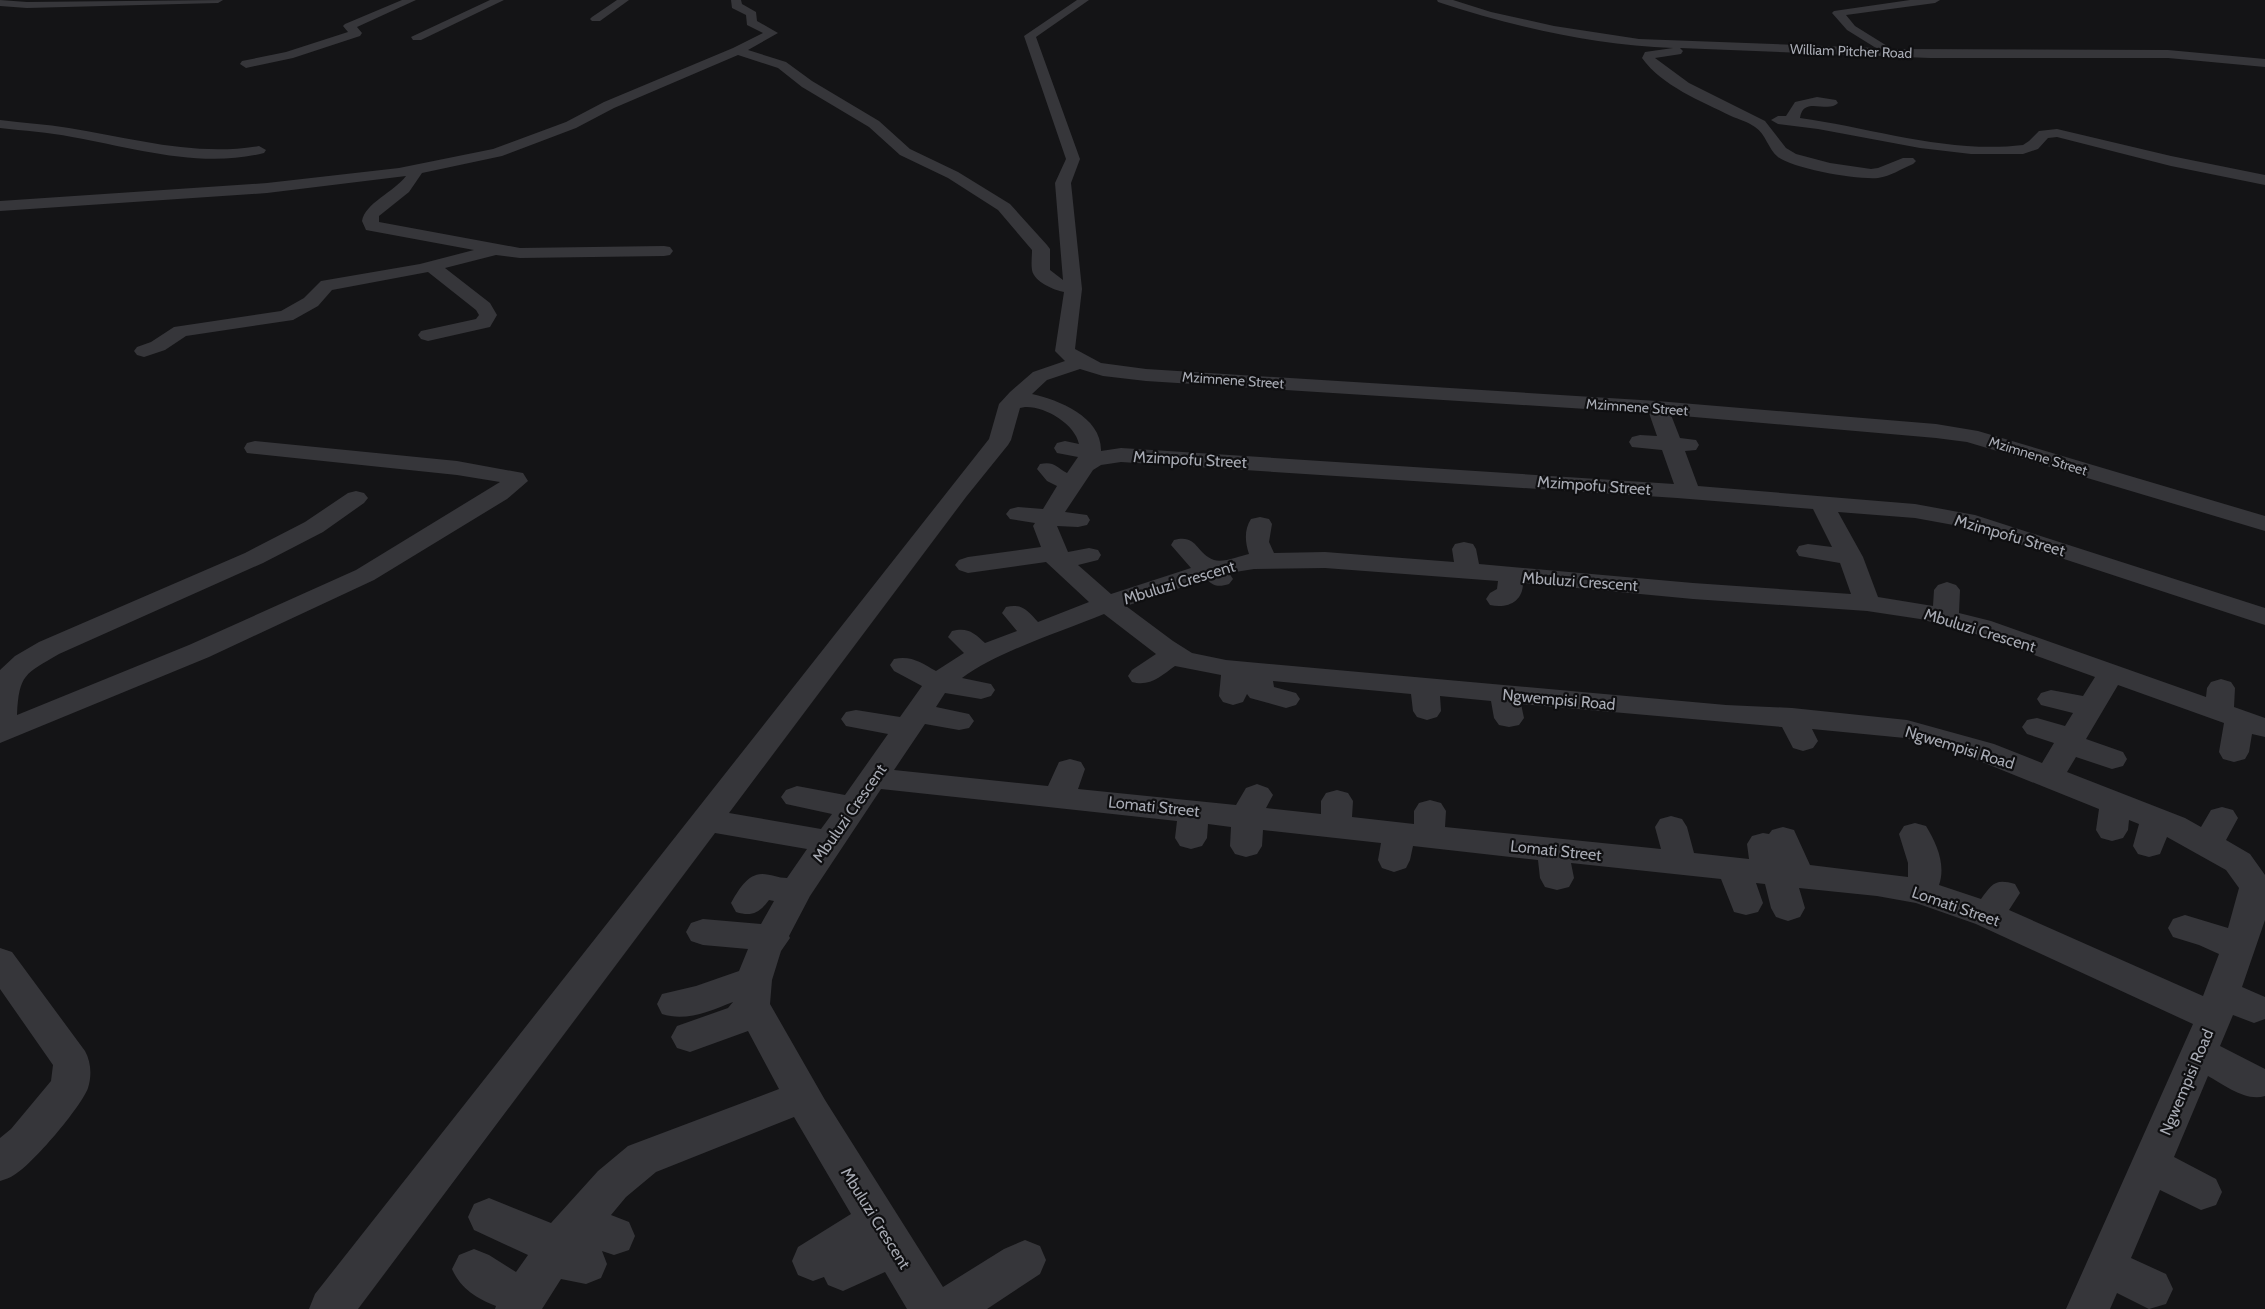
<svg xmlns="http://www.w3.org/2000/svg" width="2265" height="1309" font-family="Cabin,sans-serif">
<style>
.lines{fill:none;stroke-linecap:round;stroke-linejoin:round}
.minor{fill:#36363a;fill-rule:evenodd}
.labels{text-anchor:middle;stroke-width:4.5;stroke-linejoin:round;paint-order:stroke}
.far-street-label{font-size:14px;fill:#a8abb4;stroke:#0f0f11}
.street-label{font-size:16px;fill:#a8abb4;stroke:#0f0f11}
</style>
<rect width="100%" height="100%" fill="#141416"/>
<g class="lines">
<g class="minor">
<path d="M0,0L27,2L223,0L218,3L27,8L0,6Z"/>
<path d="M402,0H416L357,27L362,33L360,36L293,58L246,68L240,64L242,61L286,52L348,32L343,26L345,24Z"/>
<path d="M490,0H504L421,40H413L411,37Z"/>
<path d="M617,0H629L600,21H592L590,19L592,17Z"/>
<path d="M731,0H741L742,4L756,12L757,21L778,33L748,50L786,62L812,81L879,121L910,149L958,172L1010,204L1047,245L1050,249V270L1063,280L1055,183L1066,159L1024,36L1077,0H1089L1036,37L1080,159L1071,183L1082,289L1075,349L1101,363L1146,369L1657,401L1936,424L1978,431L2265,516V531L1967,442L1936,438L1671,415L1680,438L1696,440L1699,445L1696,450L1685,451L1698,486L1915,504L1975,515L2265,608V625L1970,528L1915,518L1838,512L1863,557L1878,597L1933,606L1934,590L1938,585L1947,582L1956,585L1960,590L1959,613L1991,621L2206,697L2207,688L2211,682L2221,679L2231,682L2235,688L2234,707L2265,718V737L2252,734L2249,752L2245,759L2234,762L2223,759L2219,752L2224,723L2118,685L2086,739L2123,752L2127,759L2123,766L2112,769L2076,757L2067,772L2185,818L2201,827L2211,810L2222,807L2233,810L2238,818L2226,840L2250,854L2265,875V920L2242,987L2265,997V1019L2254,1023L2233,1015L2220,1046L2265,1069V1096C2246,1102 2224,1085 2208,1076L2174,1157L2216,1179L2222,1192L2216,1205L2201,1210L2160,1190L2131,1258L2166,1274L2173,1289L2166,1304L2149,1309L2117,1293L2110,1309H2066L2193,1024L1976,924L1916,903L1877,896L1799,888L1805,908L1800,917L1788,921L1776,917L1771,908L1765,884L1756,883L1763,903L1758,912L1746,915L1734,912L1721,879L1571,863L1574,878L1569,887L1557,890L1545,887L1540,878L1538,860L1413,846L1410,860L1406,868L1394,872L1382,868L1378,860L1381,843L1263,830L1262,846L1257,854L1246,857L1235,854L1230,846L1231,827L1208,824L1207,838L1202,846L1191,849L1180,846L1175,838L1177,821L881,789L810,896L789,936L790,938L781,951L772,980L770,1004L825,1100L943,1287L1004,1249L1025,1240L1040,1246L1046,1260L1040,1274L987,1309H907L885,1272L843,1291L828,1285L824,1277L813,1281L798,1275L792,1261L798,1247L851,1214L794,1117L656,1172L626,1197L611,1215L629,1222L635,1236L629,1250L614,1255L602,1251L607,1264L601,1278L586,1284L561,1279L542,1309H495L496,1306C476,1298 461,1289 452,1269L459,1255L474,1249L489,1255L516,1272L528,1255L474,1230L468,1217L474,1204L489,1198L551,1223L598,1171L628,1146L779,1089L748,1031L690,1052L677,1048L671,1037L677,1026L728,1008L733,1002C710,1011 686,1022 662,1014L657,1004L662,994L696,986L739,971L748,949L703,945L691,941L686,932L691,923L703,919L761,924L774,901L769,900C759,913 752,917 736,912L731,903C738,891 747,874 762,874C771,874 778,878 787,878L807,849L715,833L358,1309H309L315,1294L989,439L999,404L1010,392L1033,372L1065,361L1055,351L1064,292C1054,290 1034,282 1032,270C1031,264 1032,256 1032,250L998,210L948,178L900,155L869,127L802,87L778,68L738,55L614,108L576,128L502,156L422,173L409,192L379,216V222L520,248L664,246L670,247L673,251L670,255L664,256L520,258L496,255L445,268L490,303L497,315L490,327L428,341L421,339L418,335L421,331L476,319L479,315L476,310L428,272L332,290L318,306L293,320L186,336L165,350L144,357L137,355L134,351L137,347L151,342L174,327L281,311L304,298L321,281L420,264L474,250L366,230L362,221C365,203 394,192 406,176L267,193L0,211V201L267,183L399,168L493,149L566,122L604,102L733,48L763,33L747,25L746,15L732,8ZM1080,369L1103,376L1146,381L1649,413L1657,436L1640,435L1632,437L1629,442L1632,447L1662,450L1674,484L1121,448L1101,451C1102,417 1059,400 1032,394L1047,380ZM1025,407C1045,406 1075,424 1079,444L1065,441L1057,443L1054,448L1057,453L1078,457L1067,473C1056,467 1054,461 1040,464L1037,469L1047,481L1057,486L1043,509L1018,507L1010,509L1006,514L1010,519L1035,523L1033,526L1041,547L968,557L959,560L955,565L959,570L968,573L1046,562L1089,602L1038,622C1028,611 1022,603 1006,607L1002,613L1017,631L985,643C974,633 968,627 952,631L948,637L964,653L936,671C922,663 911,655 894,659L890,665L894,671L922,686L900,717L856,710L846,712L841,719L846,726L888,734L845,795L797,786L786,790L781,797L786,804L832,814L821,829L729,813L966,497L1008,445L1011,440L1020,408ZM1121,462L1677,498L1813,509L1832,547L1808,544L1799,546L1796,551L1799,556L1840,563L1851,594L1693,583L1479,564L1476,549L1473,544L1464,542L1455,544L1452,549L1454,562L1325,552L1274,553L1269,542L1272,524L1269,519L1260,517L1251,519C1244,530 1245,542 1249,554C1240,556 1223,563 1214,560C1195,553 1198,534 1174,540L1171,545L1191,568L1111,594L1078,565L1098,560L1101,555L1098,550L1089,548L1068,552L1057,526L1078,527L1087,525L1090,520L1087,515L1065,512L1093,470L1101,465ZM1325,568L1498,581L1497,589L1490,593L1486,599L1490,605C1507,609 1523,602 1523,583L1693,599L1867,611L1920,619L1973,633L2095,677L2083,696L2051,690L2041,693L2037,699L2041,705L2073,713L2065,726L2037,718L2027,720L2022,727L2027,734L2054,743L2042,763L1994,744L1907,720L1792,708L1726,705L1226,660L1192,653L1173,641L1126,606L1207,579C1213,587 1220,587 1229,584L1233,579L1229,573L1254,569ZM1104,614L1156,654L1132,670L1128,676L1132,682C1150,687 1161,676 1175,666L1221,675L1219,696L1223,702L1233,705L1243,702L1247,694L1250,698L1286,708L1296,705L1300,699L1296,693L1274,687L1273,681L1411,694L1413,711L1417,717L1427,720L1437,717L1441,711L1440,696L1491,701L1494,718L1499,725L1509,727L1519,725L1524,718L1521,704L1782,727L1793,748L1803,751L1813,748L1818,741L1812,729L1905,738L1972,758L2099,809L2096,830L2101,838L2112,841L2123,838L2128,830L2129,820L2139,824L2133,846L2138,854L2149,857L2160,854L2167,837L2226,870L2239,888L2228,928L2185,915L2173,919L2168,928L2173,937L2199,945L2219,954L2203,996L2009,910L2020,893L2015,884C1995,878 1992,884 1981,899L1939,885C1946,865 1937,844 1926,826L1915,823L1904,826L1899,834L1908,863V877L1810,865L1794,830L1783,827L1772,830L1769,834L1763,833L1752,836L1747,844L1749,859L1694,853L1687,827L1682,819L1671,816L1660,819L1655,827L1661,849L1445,827L1446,811L1441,803L1430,800L1419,803L1414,811V824L1352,817L1353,801L1348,793L1337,790L1326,793L1321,801V814L1266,808L1273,795L1268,788L1257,784L1246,788L1236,805L1078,789L1085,769L1081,762L1070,759L1059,762L1048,786L894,770L925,724L959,730L969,728L974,721L969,714L936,707L945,693L981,699L991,696L995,690L991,684L962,678C998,651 1061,632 1104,614Z"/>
<path d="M1437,0H1453L1491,12L1554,26L1639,39L1876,48L1847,30L1832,13L1834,11L1910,0H1940L1935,3L1846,15L1855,26L1892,49L2168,50L2265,59V67L2168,58H1930L1680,48L1683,51L1681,54L1655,58L1689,83L1765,121L1786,148L1796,154L1830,163L1871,169L1878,168L1903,158H1913L1916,161L1913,164C1901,169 1891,176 1878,178C1858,180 1794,169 1778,157C1768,149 1766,134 1755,127C1748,122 1738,119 1731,116C1701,101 1662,86 1642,58L1645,52L1673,48C1593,45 1514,27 1438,2Z"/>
<path d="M1817,97L1836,100L1838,103C1828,114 1803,95 1800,118C1872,128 1949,154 2023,145L2029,141L2039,131L2057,129L2171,156L2265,175V185L2171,166L2057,137L2048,138L2038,149L2023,154H1971L1920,148L1818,129L1778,124L1771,120L1778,116H1786L1795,102Z"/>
<path d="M0,120C23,123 46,124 69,128C132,138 195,157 259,146L266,150L264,153C201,169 134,148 72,137C48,132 24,131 0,128Z"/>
<path d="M255,441L457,461L523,473L528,481L507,499L374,580L209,657L0,743V670L15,656L39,642L245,553L305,522L348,493L356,491L364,493L368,498L364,503L323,532L263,563L59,654C25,674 19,674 17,715L189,645L356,570L500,482L457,475L247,453L244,448L247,443Z"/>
<path d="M0,948L12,952L85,1051C91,1062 92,1075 88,1088C81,1107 32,1165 14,1175C10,1178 5,1179 0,1181V1138L11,1129L51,1081L53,1065L0,989Z"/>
</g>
</g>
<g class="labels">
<g class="far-street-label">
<text transform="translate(1851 51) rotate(2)" y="5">William Pitcher Road</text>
<text transform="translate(1233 380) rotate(4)" y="5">Mzimnene Street</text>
<text transform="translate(1637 407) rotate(4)" y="5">Mzimnene Street</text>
<text transform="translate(2038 456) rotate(17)" y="5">Mzimnene Street</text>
</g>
<g class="street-label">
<text transform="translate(1190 459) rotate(3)" y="6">Mzimpofu Street</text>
<text transform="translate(1594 485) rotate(4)" y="6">Mzimpofu Street</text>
<text transform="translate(2010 535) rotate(16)" y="6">Mzimpofu Street</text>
<text transform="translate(1580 581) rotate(4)" y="6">Mbuluzi Crescent</text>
<text transform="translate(1179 582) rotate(-17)" y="6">Mbuluzi Crescent</text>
<text transform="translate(1980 630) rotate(17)" y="6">Mbuluzi Crescent</text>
<text transform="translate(1559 699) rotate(5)" y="6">Ngwempisi Road</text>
<text transform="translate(1960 747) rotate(17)" y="6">Ngwempisi Road</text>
<text transform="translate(1154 806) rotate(6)" y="6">Lomati Street</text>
<text transform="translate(849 813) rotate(-55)" y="6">Mbuluzi Crescent</text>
<text transform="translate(1556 850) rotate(6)" y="6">Lomati Street</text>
<text transform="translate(1956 906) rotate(19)" y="6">Lomati Street</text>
<text transform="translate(2186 1082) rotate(-67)" y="6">Ngwempisi Road</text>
<text transform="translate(876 1218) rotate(58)" y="6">Mbuluzi Crescent</text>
</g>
</g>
</svg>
